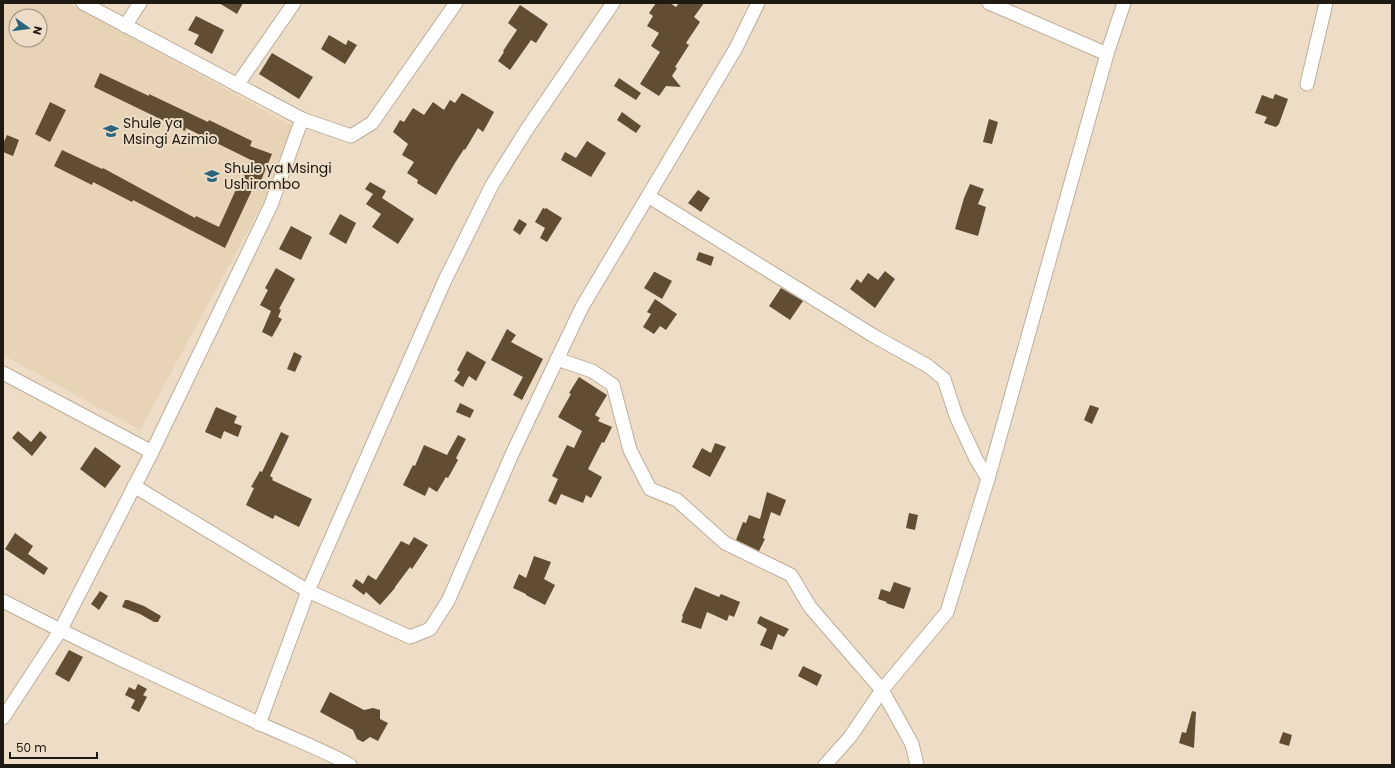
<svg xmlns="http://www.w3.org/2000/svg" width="1395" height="768" font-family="Poppins,sans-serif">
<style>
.built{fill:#e7d3b6;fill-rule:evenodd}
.building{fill:#604d32}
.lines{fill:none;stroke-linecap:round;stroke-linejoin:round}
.minor-casing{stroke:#bdae99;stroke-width:15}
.minor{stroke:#fff;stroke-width:13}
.labels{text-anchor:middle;stroke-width:4;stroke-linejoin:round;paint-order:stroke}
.poi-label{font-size:14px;fill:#1e1911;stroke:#edddc7;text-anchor:start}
</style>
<rect width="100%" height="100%" fill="#edddc7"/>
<path class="built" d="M3,3H68L302,131L140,430L3,355ZM16,16H40V40H16Z"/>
<g class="building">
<path d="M219,3H243L237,14Z"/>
<path d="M656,3H670L676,7L679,3H704L694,17L700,22L686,43L689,45L675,67L677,68L672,76L681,87L666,86L659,96L640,84L660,52L651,46L659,33L647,26L653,16L649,13Z"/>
<path d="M520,5L548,24L536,43L531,40L510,70L498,61L504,52L503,51L517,30L508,23Z"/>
<path d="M196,16L224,30L212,54L194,44L199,35L188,30Z"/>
<path d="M329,35L346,45L348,40L357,45L345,64L321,49Z"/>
<path d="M272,53L313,77L299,99L259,74Z"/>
<path d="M100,73L149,96V94L208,122L209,120L252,141L250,146L272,154L257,190L253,188L225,248L133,200L132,202L93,182L92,185L54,166L62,150L102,169L103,168L195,218L196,216L219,227L238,185L240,186L251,160L186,128L185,131L94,87Z"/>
<path d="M619,78L641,93L636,100L614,86Z"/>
<path d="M462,93L494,112L483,132L478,128L465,150L464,149L455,163L436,195L417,183L418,180L407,173L414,162L402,155L408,144L393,132L400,120L404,122L413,108L424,115L433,102L444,110L450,100L455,103Z"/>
<path d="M1275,94L1288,99L1279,124L1276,127L1264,123L1267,117L1255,113L1262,95L1273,99Z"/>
<path d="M50,102L66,110L50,142L35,134Z"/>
<path d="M622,112L641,126L636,133L617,120Z"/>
<path d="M989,119L998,122L992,144L983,142Z"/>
<path d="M7,135L19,140L13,156L3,152V144Z"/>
<path d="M587,141L606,153L591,177L561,160L565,152L576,158Z"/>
<path d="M370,182L386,191L382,198L414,219L398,244L372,227L381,214L366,204L373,194L365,189Z"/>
<path d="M970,184L984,189L978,204L986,207L978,236L955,229L964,198Z"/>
<path d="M698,190L710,198L701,212L688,203Z"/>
<path d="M543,208L545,209L546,208L562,218L547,242L540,238L545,228L535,222Z"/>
<path d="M340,214L356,223L346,244L329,234Z"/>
<path d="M519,219L527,224L520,235L513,230Z"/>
<path d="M291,226L312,237L301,260L279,249Z"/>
<path d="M699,252L714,257L711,266L696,260Z"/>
<path d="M276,268L295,279L279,309L281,310L278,317L282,319L272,337L262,332L271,311L260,305L268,290L265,288Z"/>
<path d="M885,271L895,279L875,308L850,289L857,279L861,283L868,273L878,280Z"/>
<path d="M654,272H655L672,281L662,299L644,288Z"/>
<path d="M781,288L803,301L790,320L769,306Z"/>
<path d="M655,299L677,314L666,330L660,326L654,334L643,327L651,314L647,312Z"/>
<path d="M507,329L516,335L511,342L543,359L522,400L513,395L523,377L491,360Z"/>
<path d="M467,351L486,362L476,381L469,376L463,387L454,381L460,372L457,370Z"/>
<path d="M294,352L302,356L295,372L287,369Z"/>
<path d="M579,377L607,395L595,415L600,418L598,421L612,427L604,443L602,442L588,469L602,477L591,498L586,495L583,503L561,494L556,505L548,501L558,479L552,476L567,445L574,448L582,431L558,417L571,394L569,393Z"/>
<path d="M460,403L474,410L470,418L456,412Z"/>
<path d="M1090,405L1099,408L1092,424L1084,420Z"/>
<path d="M216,407L237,416L234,423L242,426L238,437L224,431L221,439L205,432Z"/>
<path d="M18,431L31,442L40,431L47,437L32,456L12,438Z"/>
<path d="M281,432L289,436L270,476L273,478L272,480L312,499L299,527L275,515L273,519L246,505L254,488L251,487L260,471L262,472Z"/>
<path d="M458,435L466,439L456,458L458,460L448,478L446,477L437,492L429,487L425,496L403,485L413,465L415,466L424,445L447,455Z"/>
<path d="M715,443L726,447L710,477L692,467L702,448L711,453Z"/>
<path d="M95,447L121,466L105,488L80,469Z"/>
<path d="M767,492L786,500L780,516L771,512L763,538L765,539L759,551L736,540L743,522L746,523L749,515L760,519Z"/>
<path d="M909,513L918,515L915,530L906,528Z"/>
<path d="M15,533L33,546L28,554L48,568L44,575L5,549Z"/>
<path d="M414,537L428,545L412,569L410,567L395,587V588L380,605L366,592L364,595L352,586L356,579L363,584L368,575L376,580L401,541L409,545Z"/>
<path d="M534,556L551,562L544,579L555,585L545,605L526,595V594L513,588L519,574L526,578Z"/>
<path d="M894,582L911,588L904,609L886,603L887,602L878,599L881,589L890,592Z"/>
<path d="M695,587L719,597L721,594L740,602L734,617L729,615L727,621L707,612L701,629L681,622L683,617L682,616Z"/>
<path d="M100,591L108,596L99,610L91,604Z"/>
<path d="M125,600H128L144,606L161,616L158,622H154L140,614L122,607Z"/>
<path d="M760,616L789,629L784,637L778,634L772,650L760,645L767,629L757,623Z"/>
<path d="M69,650L83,657L69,682L55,674Z"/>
<path d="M803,666L822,675L817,686L798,676Z"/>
<path d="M138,684L147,689L143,695L147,697L139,712L131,708L135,700L125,695L129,687L135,690Z"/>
<path d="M330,692L364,710L373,708L380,710V719L388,723L378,741L370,737L363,742L357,739L353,730L320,712Z"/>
<path d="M1192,711L1196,712L1194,748L1179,743L1182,732L1186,733Z"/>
<path d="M1283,732L1292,735L1289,746L1279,743Z"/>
</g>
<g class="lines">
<g class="minor-casing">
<g id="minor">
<path d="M83,3L302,119L351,136L372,123L456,3"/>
<path d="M989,3L1107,54"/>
<path d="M125,26L140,3"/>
<path d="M1307,84L1326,3"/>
<path d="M237,85L294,3"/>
<path d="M648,196L874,336L928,366L944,379L956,416L976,459L988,479"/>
<path d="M557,359L592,371L613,385L630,450L650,489L677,500L725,543L791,575L810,607L882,690L912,744L917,765"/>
<path d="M3,373L152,452"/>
<path d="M134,486L308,591L410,637L430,629L448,601L513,452L582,307L736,48L758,3"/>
<path d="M3,601C84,643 167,681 250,719C283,735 318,747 350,765"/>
<path d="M3,718L60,631L152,452L271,205L302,119"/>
<path d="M259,724L308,591L445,280L492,185L527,129L613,3"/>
<path d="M825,765L850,737L882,690L947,612L988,479L1107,54L1124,3"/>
</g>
</g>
<use href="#minor" class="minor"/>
</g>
<defs>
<g id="school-bare" transform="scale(1.2)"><path d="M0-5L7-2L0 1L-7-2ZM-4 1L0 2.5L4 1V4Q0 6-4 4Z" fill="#29657d" stroke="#edddc7" stroke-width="2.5" paint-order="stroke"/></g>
</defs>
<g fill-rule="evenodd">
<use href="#school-bare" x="111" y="131"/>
<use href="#school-bare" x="212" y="176"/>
</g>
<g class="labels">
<g class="poi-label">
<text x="123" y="128">Shule ya<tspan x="123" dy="16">Msingi Azimio</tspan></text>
<text x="224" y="173">Shule ya Msingi<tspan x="224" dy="16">Ushirombo</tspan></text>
</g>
</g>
<rect width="1395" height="768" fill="none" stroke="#1e1911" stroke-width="8"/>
<g transform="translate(28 28) rotate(104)"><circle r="19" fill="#edddc7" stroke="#9a8f7e"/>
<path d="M0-3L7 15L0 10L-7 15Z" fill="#29657d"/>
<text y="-6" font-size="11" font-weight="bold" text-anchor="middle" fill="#1e1911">N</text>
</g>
<path d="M10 752v6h87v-6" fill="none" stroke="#1e1911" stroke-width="2"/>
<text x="16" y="752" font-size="12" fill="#1e1911" stroke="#edddc7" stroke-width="3" paint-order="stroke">50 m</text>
</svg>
